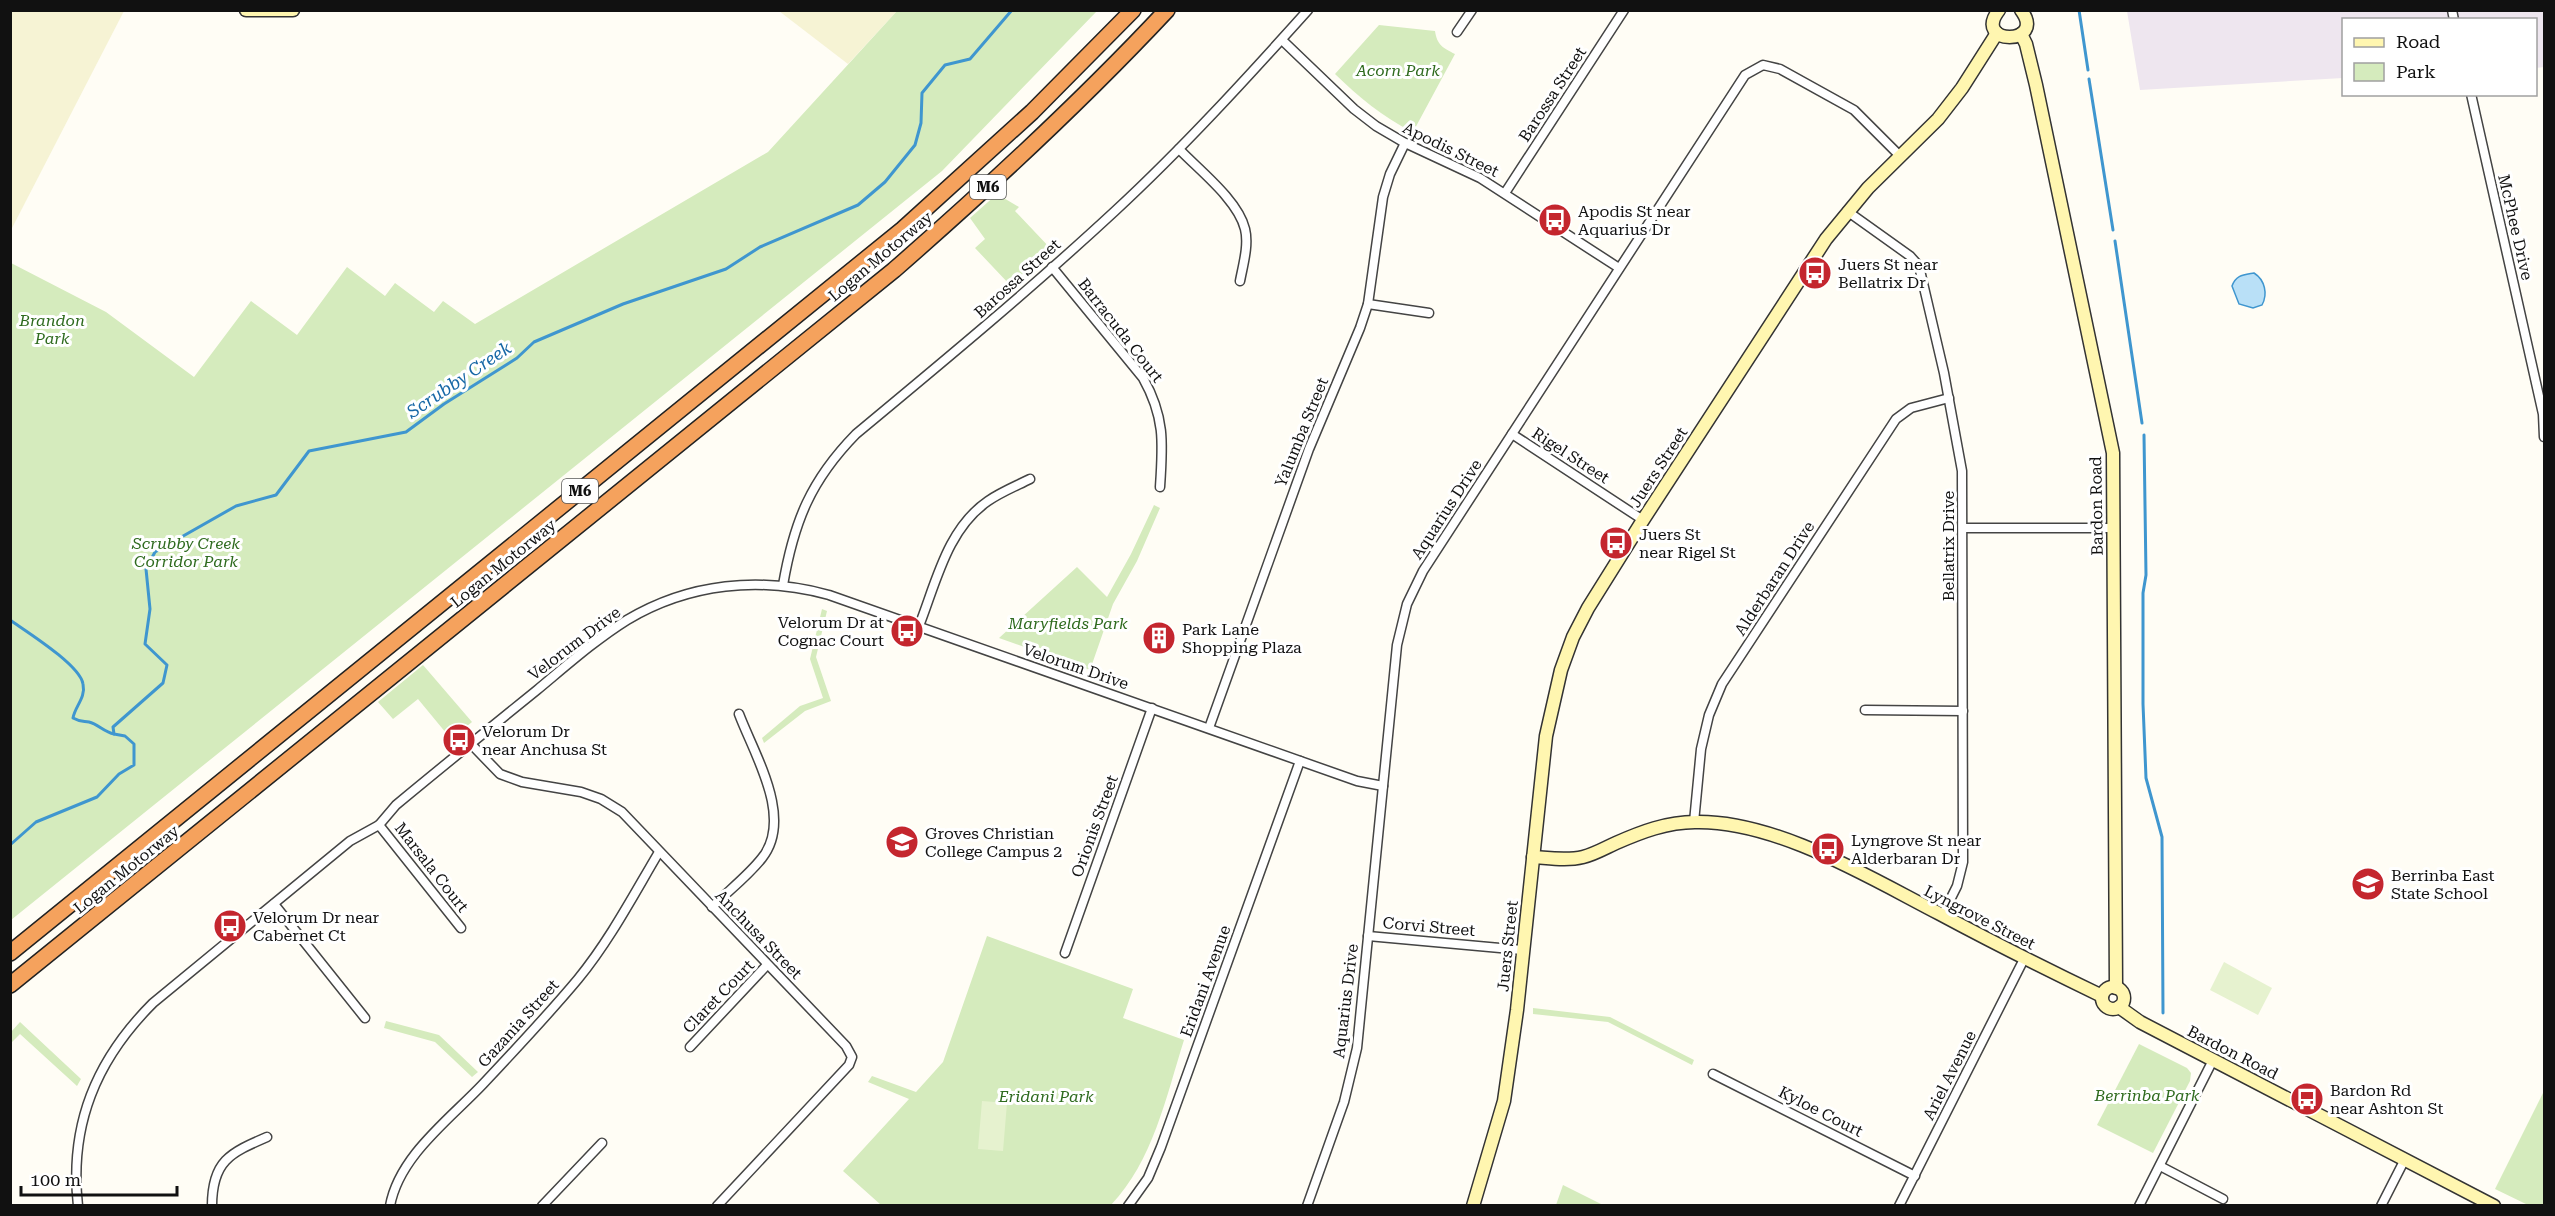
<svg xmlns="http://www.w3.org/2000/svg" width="2555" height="1216" font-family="'Roboto Serif',serif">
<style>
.industrial{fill:#eee6ef}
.farmland{fill:#f6f3d4}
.green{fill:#d5ebbd}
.pitch{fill:#e6f2cf}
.water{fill:#b9e0f7;stroke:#3f96cf;stroke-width:1.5}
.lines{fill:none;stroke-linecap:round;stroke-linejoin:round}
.stream{stroke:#3f96cf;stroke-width:3}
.street-casing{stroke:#444;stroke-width:11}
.secondary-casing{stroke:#333;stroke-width:15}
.highway-casing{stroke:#222;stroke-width:18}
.street{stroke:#fff;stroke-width:8}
.secondary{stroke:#fff6b0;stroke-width:12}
.highway{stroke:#f5a25d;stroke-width:15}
.labels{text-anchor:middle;stroke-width:6;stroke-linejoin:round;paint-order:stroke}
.shield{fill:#fff;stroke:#585858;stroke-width:1.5}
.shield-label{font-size:15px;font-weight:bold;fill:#111}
.park-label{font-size:16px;font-style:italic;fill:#2f6b1f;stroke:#fff}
.street-label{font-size:16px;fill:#111;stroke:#fff}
.poi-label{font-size:16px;fill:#111;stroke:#fff;text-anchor:start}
.water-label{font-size:18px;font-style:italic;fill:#1768a6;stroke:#fff}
</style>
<rect width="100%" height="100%" fill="#fffdf5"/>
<path class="industrial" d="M2127,11H2544V67L2536,68V20H2344L2343,78L2140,90Z"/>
<g class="farmland">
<path d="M11,10L124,11L11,230L10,11Z"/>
<path d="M779,11H897L848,64Z"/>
</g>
<g class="green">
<path d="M897,11H1097L942,171L11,920V263L106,312L194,377L251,301L297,335L347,267L385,296L395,283L434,312L443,301L475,324L768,152Z"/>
<path d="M1379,25L1435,31C1437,45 1443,48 1455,54L1413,132C1382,117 1359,97 1335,74Z"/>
<path d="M997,194L1019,207L1015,211L1051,249L1010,285L975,248L985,239L970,218Z"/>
<path d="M1154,505L1160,508L1137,561L1113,604L1090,670L999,638L1077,567L1107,597L1131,554Z"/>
<path d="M822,609L827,611L816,657L831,701L805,711L764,743L762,738L800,706L823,698L810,659Z"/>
<path d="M423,665L472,722L451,739L418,699L393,719L378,702Z"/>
<path d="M987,936L1133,989L1123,1018L1184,1040C1166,1097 1153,1161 1111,1205H881L843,1171L909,1099L868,1082L872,1076L916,1092L943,1062Z"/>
<path d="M1533,1008L1610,1017L1694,1060L1692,1065L1608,1022L1533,1014Z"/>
<path d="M386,1021L439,1035L478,1072L472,1077L435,1042L384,1028Z"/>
<path d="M20,1022L81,1079L77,1086L20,1034L11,1043V1032Z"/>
<path d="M2139,1044L2187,1068L2191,1073L2190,1081L2153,1153L2097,1125Z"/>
<path d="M2544,1091V1205H2528L2495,1189Z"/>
<path d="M1563,1185L1603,1205H1556Z"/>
</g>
<g class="pitch">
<path d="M2224,962L2272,988L2258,1015L2210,990Z"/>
<path d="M982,1101L1007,1103L1003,1151L978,1149Z"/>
</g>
<path class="water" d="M2254,273C2265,280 2268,294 2262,305L2253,308L2239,304L2232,286C2236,275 2243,275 2254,273Z"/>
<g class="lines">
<g class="stream">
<path d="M2079,10L2088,70"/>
<path d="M2089,79L2113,230"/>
<path d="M2115,241L2142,423"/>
<path d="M2144,435L2146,575L2143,593V704L2146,778L2162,837L2163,1013"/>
<path d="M10,620C27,632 80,665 83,684C86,698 75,706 73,718C80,722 83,721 89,722C98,724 104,732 114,734"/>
<path d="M10,845L36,822L97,797L119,774L134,765V744L125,736L114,734L113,727L163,683L167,665L145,644L150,609L146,569L155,552L236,506L276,495L309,451L406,432L444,404L517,358L534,342L623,304L726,269L760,247L858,205L885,182L915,145L921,123L922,93L945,65L970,59L1012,10"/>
</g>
<g class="street-casing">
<g id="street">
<path d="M2452,10L2454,20"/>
<path d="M1457,32L1472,10"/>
<path d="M1282,40L1354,109L1376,126L1405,143L1480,178L1619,268"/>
<path d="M2471,94L2543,414L2544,437"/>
<path d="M1179,149C1199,170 1238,200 1245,229C1249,245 1243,265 1240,281"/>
<path d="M1505,193L1624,10"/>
<path d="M1847,211L1910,256L1919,266L1944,373L1962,471L1963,862L1957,886L1942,916"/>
<path d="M1052,267L1143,378C1165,417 1163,443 1160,487"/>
<path d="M1368,304L1429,313"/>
<path d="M1512,434L1643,520"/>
<path d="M1963,528H2113"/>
<path d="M783,585C794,521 811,480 856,434C944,361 1032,288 1115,211C1183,148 1246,79 1308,10"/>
<path d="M919,626C936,583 947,529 988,501C1001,492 1016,486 1030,479"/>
<path d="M1865,710L1963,711"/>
<path d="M1209,728L1309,449L1360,328L1368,304L1383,197L1390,174L1405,143"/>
<path d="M471,744L500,774L522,782L581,792L601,799L622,812L846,1046L852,1057L849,1065L717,1206"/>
<path d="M1694,822L1701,749L1709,715L1722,684L1896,419L1911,408L1949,398"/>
<path d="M379,825L461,928"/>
<path d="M274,904L365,1018"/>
<path d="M712,907C728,891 748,876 762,858C794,818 754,754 739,714"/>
<path d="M1368,936L1522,950"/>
<path d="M1065,953L1152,708"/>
<path d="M690,1047L767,965"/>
<path d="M1713,1074L1915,1176"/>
<path d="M2160,1166L2223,1199"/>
<path d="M78,1206C69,1125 96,1060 153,1003L350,841L379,825L396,805C443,766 490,728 537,690C566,666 595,640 627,620C689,583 760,576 829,595L1357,781L1383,786"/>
<path d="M212,1206C212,1161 230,1153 267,1137"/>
<path d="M390,1206C399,1156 450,1119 483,1084C515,1050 548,1015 578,979C610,940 634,894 659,852"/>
<path d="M542,1206L602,1143"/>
<path d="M1128,1206L1148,1178L1161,1147L1300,761"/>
<path d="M1307,1206L1344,1102L1357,1048L1397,645L1407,604L1423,571L1745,75L1763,65L1780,69L1854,110L1900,156"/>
<path d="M1899,1206L2024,959"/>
<path d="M2139,1206L2213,1060"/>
<path d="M2381,1206L2405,1159"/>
</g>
</g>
<g class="secondary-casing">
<g id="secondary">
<path d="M246,10H293"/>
<path d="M1999,10C1971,46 2048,46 2021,10"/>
<path d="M2021,34L2026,44L2036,85L2113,453L2116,988"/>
<path d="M1533,857C1549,858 1567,861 1583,857C1595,854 1605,848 1616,843C1641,832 1667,822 1695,822C1776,820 1870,878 1940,914C1994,943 2048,970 2102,996"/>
<circle cx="2113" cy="998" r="11"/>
<path d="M2119,1007L2140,1022L2494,1206"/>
<path d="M1473,1206L1504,1101L1517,1010L1546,736L1561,670L1573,637L1588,608L1643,520L1826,239L1868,188L1938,119L1962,88L1997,33"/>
</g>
</g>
<g class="highway-casing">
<g id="highway">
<path d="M10,953L903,229L1032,112L1133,10"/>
<path d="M10,985L894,270C989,187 1081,102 1167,10"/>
</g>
</g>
<use href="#street" class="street"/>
<use href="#secondary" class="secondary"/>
<use href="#highway" class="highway"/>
</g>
<defs>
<g id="bus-disc" transform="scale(1.725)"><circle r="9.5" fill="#c4262e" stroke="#fff"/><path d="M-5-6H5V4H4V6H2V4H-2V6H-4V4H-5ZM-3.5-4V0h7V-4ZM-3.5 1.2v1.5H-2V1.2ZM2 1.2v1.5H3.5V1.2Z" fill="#fff"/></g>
<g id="building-disc" transform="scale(1.725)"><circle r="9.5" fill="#c4262e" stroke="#fff"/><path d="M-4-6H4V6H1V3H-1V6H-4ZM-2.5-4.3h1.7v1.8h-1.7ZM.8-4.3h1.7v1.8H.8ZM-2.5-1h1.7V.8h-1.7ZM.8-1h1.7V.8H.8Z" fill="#fff"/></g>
<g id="school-disc" transform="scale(1.725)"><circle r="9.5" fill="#c4262e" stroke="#fff"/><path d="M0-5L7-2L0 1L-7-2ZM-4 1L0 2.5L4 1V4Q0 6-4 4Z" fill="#fff"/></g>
</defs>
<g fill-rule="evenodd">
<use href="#bus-disc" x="1555" y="220"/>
<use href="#bus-disc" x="1815" y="273"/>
<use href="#bus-disc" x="1616" y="543"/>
<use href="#bus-disc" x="907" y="631"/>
<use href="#building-disc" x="1159" y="638"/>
<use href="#bus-disc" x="459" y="740"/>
<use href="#school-disc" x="902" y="842"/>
<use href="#bus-disc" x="1828" y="849"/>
<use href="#school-disc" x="2368" y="884"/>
<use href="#bus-disc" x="230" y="926"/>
<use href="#bus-disc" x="2307" y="1099"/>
</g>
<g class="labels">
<g class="shield">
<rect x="970" y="175" width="36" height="24" rx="4.5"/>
<rect x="562" y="479" width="36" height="24" rx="4.5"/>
</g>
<g class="shield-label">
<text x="988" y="192">M6</text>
<text x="580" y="496">M6</text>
</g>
<g class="park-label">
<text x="1398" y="76">Acorn Park</text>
<text x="52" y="326">Brandon<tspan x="52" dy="18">Park</tspan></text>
<text x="186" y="549">Scrubby Creek<tspan x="186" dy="18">Corridor Park</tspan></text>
<text x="1068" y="629">Maryfields Park</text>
<text x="2147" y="1101">Berrinba Park</text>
<text x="1046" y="1102">Eridani Park</text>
</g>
<g class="street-label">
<text transform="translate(1552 94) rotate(-57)" y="6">Barossa Street</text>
<text transform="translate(1451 149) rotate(26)" y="6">Apodis Street</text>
<text transform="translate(2516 227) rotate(77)" y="6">McPhee Drive</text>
<text transform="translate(880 256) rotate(-40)" y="6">Logan Motorway</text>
<text transform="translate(1017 278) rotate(-42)" y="6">Barossa Street</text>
<text transform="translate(1121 330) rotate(52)" y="6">Barracuda Court</text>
<text transform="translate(1301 432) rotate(-68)" y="6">Yalumba Street</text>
<text transform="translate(1571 455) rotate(33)" y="6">Rigel Street</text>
<text transform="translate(1658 467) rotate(-57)" y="6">Juers Street</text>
<text transform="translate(2096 506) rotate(-91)" y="6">Bardon Road</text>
<text transform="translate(1446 509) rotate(-57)" y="6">Aquarius Drive</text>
<text transform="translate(1948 546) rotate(-90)" y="6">Bellatrix Drive</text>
<text transform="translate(503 563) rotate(-39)" y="6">Logan Motorway</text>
<text transform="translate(1774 578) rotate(-57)" y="6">Alderbaran Drive</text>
<text transform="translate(574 643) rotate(-37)" y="6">Velorum Drive</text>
<text transform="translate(1076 666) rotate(19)" y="6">Velorum Drive</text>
<text transform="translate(1094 826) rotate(-70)" y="6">Orionis Street</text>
<text transform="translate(432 867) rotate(52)" y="6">Marsala Court</text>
<text transform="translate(126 869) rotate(-39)" y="6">Logan Motorway</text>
<text transform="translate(1980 917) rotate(27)" y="6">Lyngrove Street</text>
<text transform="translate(1429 926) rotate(5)" y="6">Corvi Street</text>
<text transform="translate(759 934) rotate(46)" y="6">Anchusa Street</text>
<text transform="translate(1507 946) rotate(-84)" y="6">Juers Street</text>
<text transform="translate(1205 981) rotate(-70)" y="6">Eridani Avenue</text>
<text transform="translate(718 996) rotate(-46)" y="6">Claret Court</text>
<text transform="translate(1345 1001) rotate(-83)" y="6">Aquarius Drive</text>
<text transform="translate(518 1023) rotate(-48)" y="6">Gazania Street</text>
<text transform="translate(2233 1052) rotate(27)" y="6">Bardon Road</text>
<text transform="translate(1949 1075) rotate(-63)" y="6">Ariel Avenue</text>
<text transform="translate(1821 1111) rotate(27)" y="6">Kyloe Court</text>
</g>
<g class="poi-label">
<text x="1578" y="217">Apodis St near<tspan x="1578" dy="18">Aquarius Dr</tspan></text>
<text x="1838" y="270">Juers St near<tspan x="1838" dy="18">Bellatrix Dr</tspan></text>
<text x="1639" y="540">Juers St<tspan x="1639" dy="18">near Rigel St</tspan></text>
<text x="884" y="628" text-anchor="end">Velorum Dr at<tspan x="884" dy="18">Cognac Court</tspan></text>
<text x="1182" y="635">Park Lane<tspan x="1182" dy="18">Shopping Plaza</tspan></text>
<text x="482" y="737">Velorum Dr<tspan x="482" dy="18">near Anchusa St</tspan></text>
<text x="925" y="839">Groves Christian<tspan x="925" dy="18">College Campus 2</tspan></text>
<text x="1851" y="846">Lyngrove St near<tspan x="1851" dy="18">Alderbaran Dr</tspan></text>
<text x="2391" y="881">Berrinba East<tspan x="2391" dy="18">State School</tspan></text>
<text x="253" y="923">Velorum Dr near<tspan x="253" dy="18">Cabernet Ct</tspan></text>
<text x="2330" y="1096">Bardon Rd<tspan x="2330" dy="18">near Ashton St</tspan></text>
</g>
<g class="water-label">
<text transform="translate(459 380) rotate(-34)" y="6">Scrubby Creek</text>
</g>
</g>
<rect width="2555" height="1216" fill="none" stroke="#111111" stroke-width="24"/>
<rect x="2342" y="18" width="195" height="78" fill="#ffffff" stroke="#a0a0a0" stroke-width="1.5"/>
<rect x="2354" y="38" width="30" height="9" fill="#fff6b0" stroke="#a0a0a0" stroke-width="1.5"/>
<text x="2396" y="48" font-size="18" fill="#111111">Road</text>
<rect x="2354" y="63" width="30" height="18" fill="#d5ebbd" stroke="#a0a0a0" stroke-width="1.5"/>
<text x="2396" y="78" font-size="18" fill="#111111">Park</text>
<path d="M21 1186v9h156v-9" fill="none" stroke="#111111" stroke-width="3"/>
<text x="30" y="1186" font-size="18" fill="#111111" stroke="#ffffff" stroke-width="4.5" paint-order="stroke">100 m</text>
</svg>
